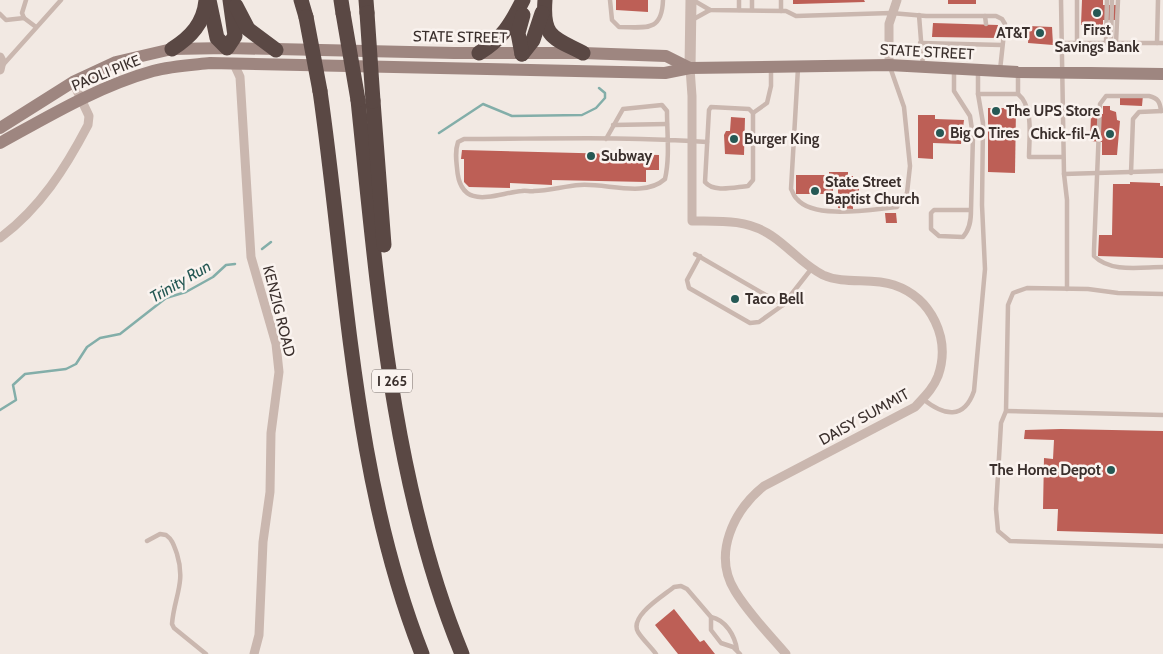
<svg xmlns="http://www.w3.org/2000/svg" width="1163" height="654" font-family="Cabin,sans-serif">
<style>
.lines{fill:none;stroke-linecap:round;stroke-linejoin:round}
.stream{stroke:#83aea9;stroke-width:2.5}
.building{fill:#bd5f56}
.service{stroke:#cab7af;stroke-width:4.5}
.minor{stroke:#cab7af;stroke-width:9}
.tertiary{stroke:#cab7af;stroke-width:11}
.secondary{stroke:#9e8680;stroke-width:12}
.motorway{stroke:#5a4844;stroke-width:15}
.motorway-bridge{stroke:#5a4844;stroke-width:15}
.poi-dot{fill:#255854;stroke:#faf3ef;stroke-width:2}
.labels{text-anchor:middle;stroke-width:5;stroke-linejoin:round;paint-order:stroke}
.shield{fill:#faf3ef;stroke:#746a66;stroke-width:1}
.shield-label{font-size:14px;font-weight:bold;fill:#3a2f2c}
.poi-label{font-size:15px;font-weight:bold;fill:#3a2f2c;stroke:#faf3ef;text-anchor:start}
.street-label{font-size:15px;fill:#3a2f2c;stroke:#faf3ef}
.water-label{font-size:16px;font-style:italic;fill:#255854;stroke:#faf3ef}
</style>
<rect width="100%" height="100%" fill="#f2e9e3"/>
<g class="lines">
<g class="stream">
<path d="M439,133L483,104L512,116L582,115L596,108L605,98V93L599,88"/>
<path d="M262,249L271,242"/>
<path d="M0,410L16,400L13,385L25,374L66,369L76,364L87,347L100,338L120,334L166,298L186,292L213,277L226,265L235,264"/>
</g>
</g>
<g class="building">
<path d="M616,0H648V12L616,10Z"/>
<path d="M793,0H864L865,2L797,4H793Z"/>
<rect x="948" y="0" width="28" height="4"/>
<path d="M1082,0H1103V5H1117L1116,20H1103V26L1081,25Z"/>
<path d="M933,23L998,25V38L932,37Z"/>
<path d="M1029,26L1052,27L1053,45L1028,43Z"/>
<path d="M1120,95H1143L1142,106L1120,105Z"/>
<path d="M1103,106H1110V110L1116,112L1117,120L1120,121L1117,155H1102V142L1090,141L1091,114H1103Z"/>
<path d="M988,108H1016L1015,173L988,172Z"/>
<path d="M918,115H935V119L964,120L961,144L933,143V159L918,158Z"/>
<path d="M731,117L745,118L744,155L725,154L724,135L726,131H730Z"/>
<path d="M462,150L659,155V170H646V182L552,180V185L510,183V188L469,187L464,182V159H461Z"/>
<path d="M829,172H848V176H853V188H859V194H853V209L838,208V175H833V194H796V175H829Z"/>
<path d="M1130,182L1160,183V186H1163V258L1098,256L1099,235H1112L1113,184H1130Z"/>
<path d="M885,213H896L897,223H886Z"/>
<path d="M1061,429L1163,431V534L1057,531L1058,509H1043L1044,458L1053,459L1054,440L1024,439L1025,430Z"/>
<path d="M674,609L700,642L704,640L715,654H678L655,625Z"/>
</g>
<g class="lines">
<g class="service">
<path d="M26,0L22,13L24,18L36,27"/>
<path d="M610,0L612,20L619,27C645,27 662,33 663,0"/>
<path d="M693,0L710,10L786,11L796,16L891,13L926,16H996L1002,19L1005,24L1000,70"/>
<path d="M739,0V10"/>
<path d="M781,0V11"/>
<path d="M1061,0L1064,174L1163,171"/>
<path d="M752,10V0"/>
<path d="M0,14L6,20L24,18"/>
<path d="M919,15L923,66"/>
<path d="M985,16L986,24"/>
<path d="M692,20L710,10"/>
<path d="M920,43L1002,45"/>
<path d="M1062,43H1163"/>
<path d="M1077,43V0"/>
<path d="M1106,43L1107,0"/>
<path d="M1111,43L1112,0"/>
<path d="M1116,43L1118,0"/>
<path d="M1157,43L1158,0"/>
<path d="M2,66L61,0"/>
<path d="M798,68L791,189C793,192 794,197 797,199C814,220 873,209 897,207L907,193L910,166L904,107L890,67"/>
<path d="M954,70V91L970,116L973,136L971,210C971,220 970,229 963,237L939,236L931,229V213L934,210H971"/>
<path d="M978,72V94H1018C1034,107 1029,138 1029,157H1062"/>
<path d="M1018,94V73"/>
<path d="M711,107L749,109L753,113V180L748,186C735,187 714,193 705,182L709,110Z"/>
<path d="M1161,111C1160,102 1158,98 1149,96H1106L1100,104L1094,250V256C1111,273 1141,267 1163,267"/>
<path d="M753,113L767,103L771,86V67"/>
<path d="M613,125L667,124"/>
<path d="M606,139L623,109L662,105L667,111C667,134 670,157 665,179C644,198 607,183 580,185C564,186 549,191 534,191C530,192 526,190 522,191C496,193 460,213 457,168C456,159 455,151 458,142L464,139C545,139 626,136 707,142"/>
<path d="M1131,173L1133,119L1139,112L1162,111"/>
<path d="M1064,174L1067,200V289"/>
<path d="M695,254L783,305L812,268"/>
<path d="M700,256L687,280L689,288L750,323L759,322L783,305"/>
<path d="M1163,294L1118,293L1088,289L1027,288L1013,293L1008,305L1006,411L1001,423L996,509L998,531L1010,541L1163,546"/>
<path d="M923,399C944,416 964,420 974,391L985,269L982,205L983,123L978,94"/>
<path d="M1006,411L1163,415"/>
<path d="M147,541L160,534L166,535C173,540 174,546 177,554C186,583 174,597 172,624L174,628L206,654"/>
<path d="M711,617C726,620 735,636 737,650"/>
<path d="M656,654C651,647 643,640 638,632C629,616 663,596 674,587L681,586L687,589L711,617V630L721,643L733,647L740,654"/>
</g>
<g class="minor">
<path d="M0,57L2,61L0,70"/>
<path d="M234,64L240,77L251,257L276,344L279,372L271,433L270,492L263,542L259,635L254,654"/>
<path d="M889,65V24L897,0"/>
<path d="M690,68L692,96V221C719,221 748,219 772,236C790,248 803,265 823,275C845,285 871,277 894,285C932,298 951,339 938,376C933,389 924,397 915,407L764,486C734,510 712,554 735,591C749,614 769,634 786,654"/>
<path d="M0,238C40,208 65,169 88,125L89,116L73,82"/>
</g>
<path class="tertiary" d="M690,68L691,0"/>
<g class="secondary">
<path d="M0,128L73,82L116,62L172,49L227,48L454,53H583L666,56L690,68"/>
<path d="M0,143C49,116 99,86 153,71C171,66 191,65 210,63L665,73L690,68L889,65L1018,72L1163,74"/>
</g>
<g class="motorway">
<path d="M209,0L217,38L227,48L235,36L230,0"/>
<path d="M301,0L306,17"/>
<path d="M341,0L343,13"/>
<path d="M366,0L367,13"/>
<path d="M545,0C542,38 554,38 583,53"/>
<path d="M236,6L248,29L276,50"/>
<path d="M172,49C191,37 204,23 206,0"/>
<path d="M479,53C502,39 511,24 523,0"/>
<path d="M522,54L533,40L542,13"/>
<path d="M522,54L518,33L523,15"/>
<path d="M320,91C347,279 352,476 422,654"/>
<path d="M358,100C377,282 392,485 462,654"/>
<path d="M373,101L384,245"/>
</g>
<g class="motorway-bridge">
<path d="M343,13L358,100"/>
<path d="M367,13L373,101"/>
<path d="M306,17L320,91"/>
</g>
</g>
<g class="poi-dot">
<circle cx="1097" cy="13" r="5"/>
<circle cx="1040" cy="33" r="5"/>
<circle cx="996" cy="111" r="5"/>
<circle cx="940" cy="133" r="5"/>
<circle cx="1110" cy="134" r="5"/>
<circle cx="734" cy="139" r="5"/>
<circle cx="591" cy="156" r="5"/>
<circle cx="815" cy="191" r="5"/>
<circle cx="735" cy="299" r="5"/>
<circle cx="1111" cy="470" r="5"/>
</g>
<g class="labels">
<rect class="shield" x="372" y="369.5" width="40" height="23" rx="4"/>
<g class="shield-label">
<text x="392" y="386">I 265</text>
</g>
<g class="poi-label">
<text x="1097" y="35" text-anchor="middle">First<tspan x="1097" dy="17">Savings Bank</tspan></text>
<text x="1030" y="38" text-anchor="end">AT&amp;T</text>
<text x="1006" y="116">The UPS Store</text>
<text x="950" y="138">Big O Tires</text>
<text x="1100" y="139" text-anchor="end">Chick-fil-A</text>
<text x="744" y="144">Burger King</text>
<text x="601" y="161">Subway</text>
<text x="825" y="187">State Street<tspan x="825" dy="17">Baptist Church</tspan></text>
<text x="745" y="304">Taco Bell</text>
<text x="1101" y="475" text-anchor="end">The Home Depot</text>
</g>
<g class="street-label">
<text transform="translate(460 37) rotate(1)" y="5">STATE STREET</text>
<text transform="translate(927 52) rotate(3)" y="5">STATE STREET</text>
<text transform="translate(106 73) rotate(-22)" y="5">PAOLI PIKE</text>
<text transform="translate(279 311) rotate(76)" y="5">KENZIG ROAD</text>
<text transform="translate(864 417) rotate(-29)" y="5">DAISY SUMMIT</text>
</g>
<g class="water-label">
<text transform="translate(180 281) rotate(-30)" y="6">Trinity Run</text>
</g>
</g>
</svg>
